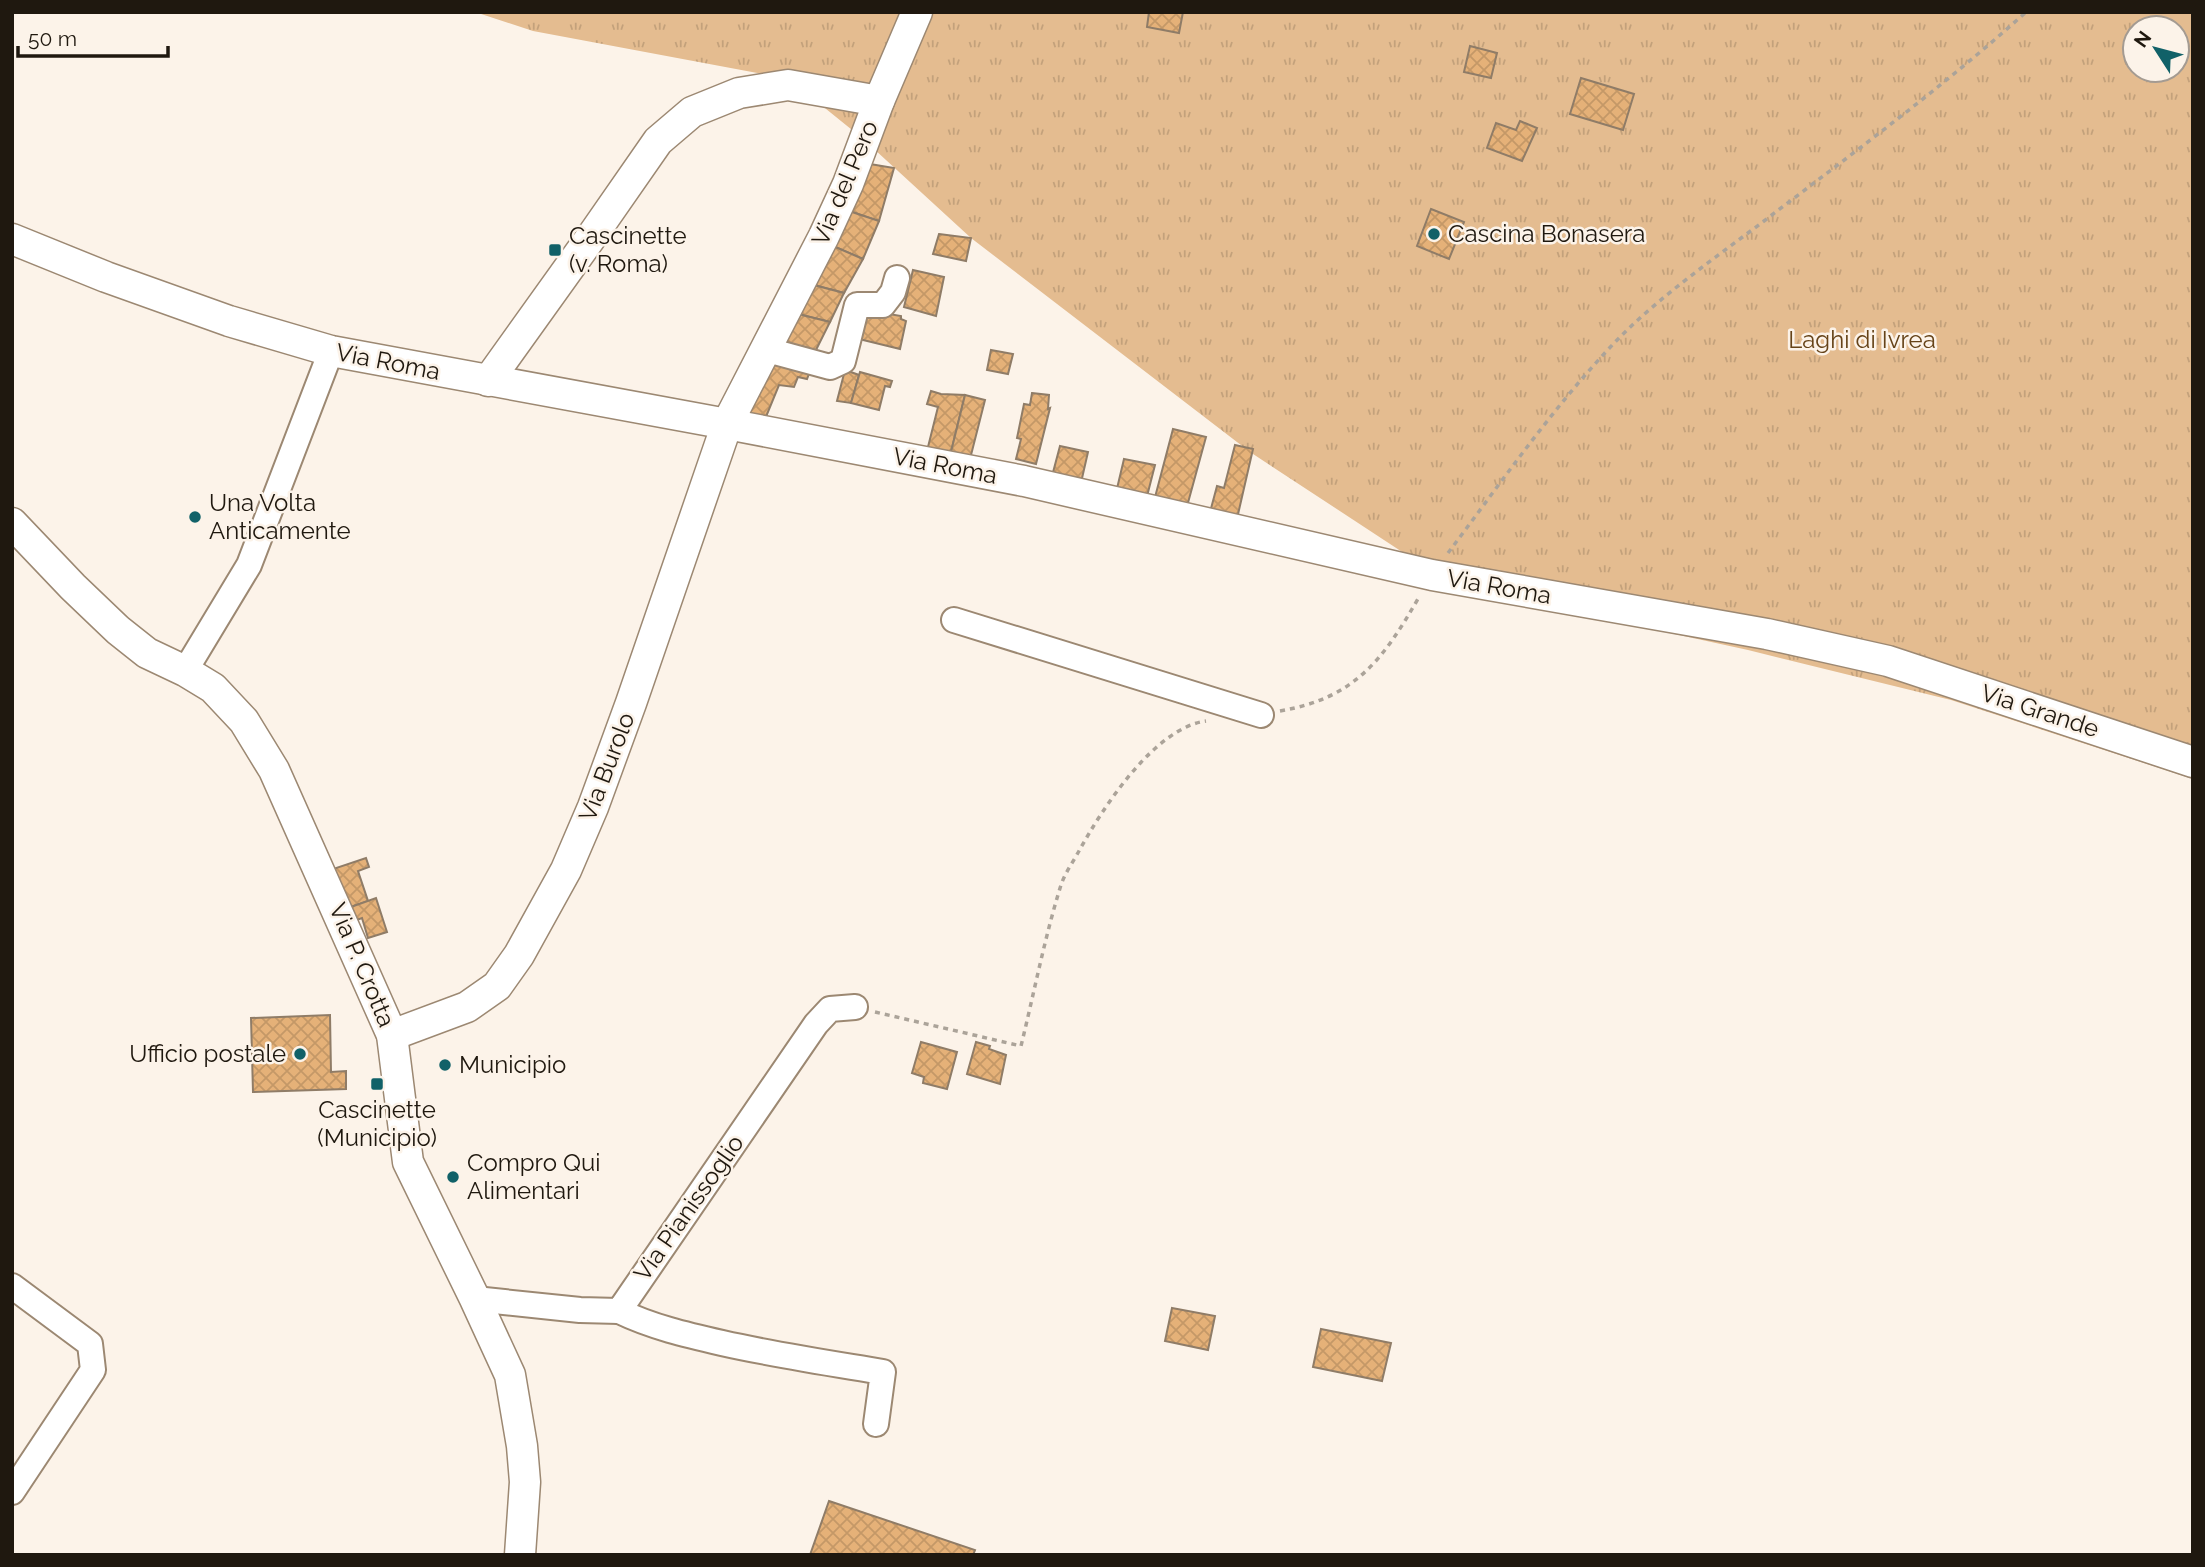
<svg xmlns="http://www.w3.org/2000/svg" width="2205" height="1567" font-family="Raleway,sans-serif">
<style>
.park{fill:url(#park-tufts);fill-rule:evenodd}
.building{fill:url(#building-cross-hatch);stroke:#8f7c67;stroke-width:2}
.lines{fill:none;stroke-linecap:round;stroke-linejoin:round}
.minor-casing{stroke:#9c8872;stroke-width:28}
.tertiary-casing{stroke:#9c8872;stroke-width:33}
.path{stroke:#aba399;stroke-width:3.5;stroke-dasharray:5 5;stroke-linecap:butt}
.minor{stroke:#fff;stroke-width:24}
.tertiary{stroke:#fff;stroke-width:30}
.poi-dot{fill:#116168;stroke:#fcf3e9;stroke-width:2.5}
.labels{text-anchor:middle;stroke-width:5;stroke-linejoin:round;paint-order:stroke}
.street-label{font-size:24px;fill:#1f180f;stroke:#fcf3e9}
.poi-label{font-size:24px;fill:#1f180f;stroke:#fcf3e9;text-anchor:start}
.park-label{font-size:24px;fill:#664318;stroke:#fcf3e9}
</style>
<defs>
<pattern id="park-tufts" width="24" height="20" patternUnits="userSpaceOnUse" patternTransform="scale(1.75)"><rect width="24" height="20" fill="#e4bc90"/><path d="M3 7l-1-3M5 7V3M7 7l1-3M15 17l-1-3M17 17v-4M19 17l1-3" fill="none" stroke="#c3a17b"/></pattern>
<pattern id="building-cross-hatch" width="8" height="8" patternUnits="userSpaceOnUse" patternTransform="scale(1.75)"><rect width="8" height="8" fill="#e5b178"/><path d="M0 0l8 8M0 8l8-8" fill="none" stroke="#c49867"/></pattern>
</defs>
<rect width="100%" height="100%" fill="#fcf3e9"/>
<path class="park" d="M475,12H2193V779L1951,700L1748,650L1454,586L1250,452L971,238L862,138L789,79L533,31ZM2135,28H2177V70H2135Z"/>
<g class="building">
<path d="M1149,12H1183L1179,33L1147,27Z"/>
<path d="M1470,46L1497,53L1491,78L1464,72Z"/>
<path d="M1581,78L1634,94L1623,130L1570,114Z"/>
<path d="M1520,121L1537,128L1522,161L1487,148L1496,123L1516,130Z"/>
<path d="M864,163L894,168L879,221L849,211Z"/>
<path d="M1431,209L1464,222L1449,259L1417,246Z"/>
<path d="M849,211L879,221L863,259L833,246Z"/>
<path d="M939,234L971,238L966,261L933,254Z"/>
<path d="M833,246L863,259L844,293L814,285Z"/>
<path d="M913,270L944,277L936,316L904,307Z"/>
<path d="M806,283L844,293L830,322L790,312Z"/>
<path d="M866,310L901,316V319L906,321L900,349L859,339Z"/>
<path d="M790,312L830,322L811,360L773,349Z"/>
<path d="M991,350L1013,354L1008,374L987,370Z"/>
<path d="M767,354L812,366L807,379L798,377L794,387L779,385L763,424L740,419Z"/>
<path d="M845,370L859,375L851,403L837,401Z"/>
<path d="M860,372L892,381L890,387L885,386L879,410L851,403Z"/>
<path d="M931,391L941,394L965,395L949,460L926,455L938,407L927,404Z"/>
<path d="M1032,393L1049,395L1048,409L1050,408L1036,464L1016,459L1021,439L1017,438L1024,404L1030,405Z"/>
<path d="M965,395L985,400L969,463L949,460Z"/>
<path d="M1173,429L1206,437L1186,510L1154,501Z"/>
<path d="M1235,445L1253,449L1236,523L1209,516L1217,486L1224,488Z"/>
<path d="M1060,446L1088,452L1080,487L1051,480Z"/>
<path d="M1124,459L1155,465L1145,504L1115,497Z"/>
<path d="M366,858L369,867L358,871L368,901L348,908L333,869Z"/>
<path d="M376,898L387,932L368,938L362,918L354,921L348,908Z"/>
<path d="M330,1015L331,1072L346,1071V1089L253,1092L251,1018Z"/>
<path d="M921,1042L957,1052L947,1089L923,1083L924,1077L912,1073Z"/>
<path d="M976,1042L990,1046L989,1049L1006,1055L1000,1084L967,1074Z"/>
<path d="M1172,1308L1215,1316L1208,1350L1165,1341Z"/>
<path d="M1321,1329L1391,1343L1382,1381L1313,1367Z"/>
<path d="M829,1501L975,1550L973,1555H810Z"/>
</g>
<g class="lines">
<g class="minor-casing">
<g id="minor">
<path d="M764,349L830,367L843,361L857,305H883L893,292L897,278"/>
<path d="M954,620L1261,715"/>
<path d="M185,671L249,565L331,351"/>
<path d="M12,1286L90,1344L93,1370L12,1492"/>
<path d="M475,1299L580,1310L619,1311L816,1024L830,1009L855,1007"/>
<path d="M619,1311C652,1327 687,1335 722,1343C775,1355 829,1363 883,1372L876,1424"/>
</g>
</g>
<g class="tertiary-casing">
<g id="tertiary">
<path d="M12,239L106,277L229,321L331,351L727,424L1024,481L1432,575L1767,634L1888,661L2193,762"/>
<path d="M488,381L594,233L658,141L692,112L739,93L788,85L879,101"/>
<path d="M12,523L73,587L118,630L147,653L185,671L213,688L244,721L274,770L392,1035L408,1162L475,1299L510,1375L522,1446L525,1482L520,1555"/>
<path d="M392,1035L467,1007L497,986L519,955L566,870L593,807L631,703L727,424L824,236L848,184L879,101L917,12"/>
</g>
</g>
<g class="path">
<path d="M1448,553C1503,480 1556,403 1620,337C1663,294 1715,258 1764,221C1853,153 1943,87 2026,12"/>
<path d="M1280,711C1355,698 1383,660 1419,597"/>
<path d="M875,1012L1021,1046C1034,993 1045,936 1061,885C1065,873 1073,862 1079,851C1102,809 1154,728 1206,721"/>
</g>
<use href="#minor" class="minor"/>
<use href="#tertiary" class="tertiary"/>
</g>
<g class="poi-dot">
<circle cx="1434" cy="234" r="7"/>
<rect x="548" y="243" width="14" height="14" rx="3.5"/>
<circle cx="195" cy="517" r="7"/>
<circle cx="300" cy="1054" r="7"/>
<circle cx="445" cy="1065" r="7"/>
<rect x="370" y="1077" width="14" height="14" rx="3.5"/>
<circle cx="453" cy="1177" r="7"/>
</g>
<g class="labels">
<g class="street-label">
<text transform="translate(845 183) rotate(-67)" y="8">Via del Pero</text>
<text transform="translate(388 362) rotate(11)" y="8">Via Roma</text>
<text transform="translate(945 466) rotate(11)" y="8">Via Roma</text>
<text transform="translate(1499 587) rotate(10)" y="8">Via Roma</text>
<text transform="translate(2040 711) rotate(18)" y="8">Via Grande</text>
<text transform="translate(607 767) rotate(-69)" y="8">Via Burolo</text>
<text transform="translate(362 965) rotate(67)" y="8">Via P. Crotta</text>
<text transform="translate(689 1208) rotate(-55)" y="8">Via Pianissoglio</text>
</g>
<g class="poi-label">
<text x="1448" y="242">Cascina Bonasera</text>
<text x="569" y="244">Cascinette<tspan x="569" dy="28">(v. Roma)</tspan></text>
<text x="209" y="511">Una Volta<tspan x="209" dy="28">Anticamente</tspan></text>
<text x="286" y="1062" text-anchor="end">Ufficio postale</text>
<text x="459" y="1073">Municipio</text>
<text x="377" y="1118" text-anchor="middle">Cascinette<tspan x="377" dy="28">(Municipio)</tspan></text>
<text x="467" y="1171">Compro Qui<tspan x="467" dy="28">Alimentari</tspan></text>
</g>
<g class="park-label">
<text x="1862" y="348">Laghi di Ivrea</text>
</g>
</g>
<rect width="2205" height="1567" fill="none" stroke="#1f180f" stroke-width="28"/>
<g transform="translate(2156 49) rotate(306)"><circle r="33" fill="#fcf3e9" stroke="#a49b92" stroke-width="2"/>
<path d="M0-5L12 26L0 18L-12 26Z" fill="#116168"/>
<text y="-10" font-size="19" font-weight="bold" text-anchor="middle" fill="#1f180f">N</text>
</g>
<path d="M18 46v10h150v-10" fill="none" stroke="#1f180f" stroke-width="3.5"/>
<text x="28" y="46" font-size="21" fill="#1f180f" stroke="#fcf3e9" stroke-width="5" paint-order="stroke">50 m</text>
</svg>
